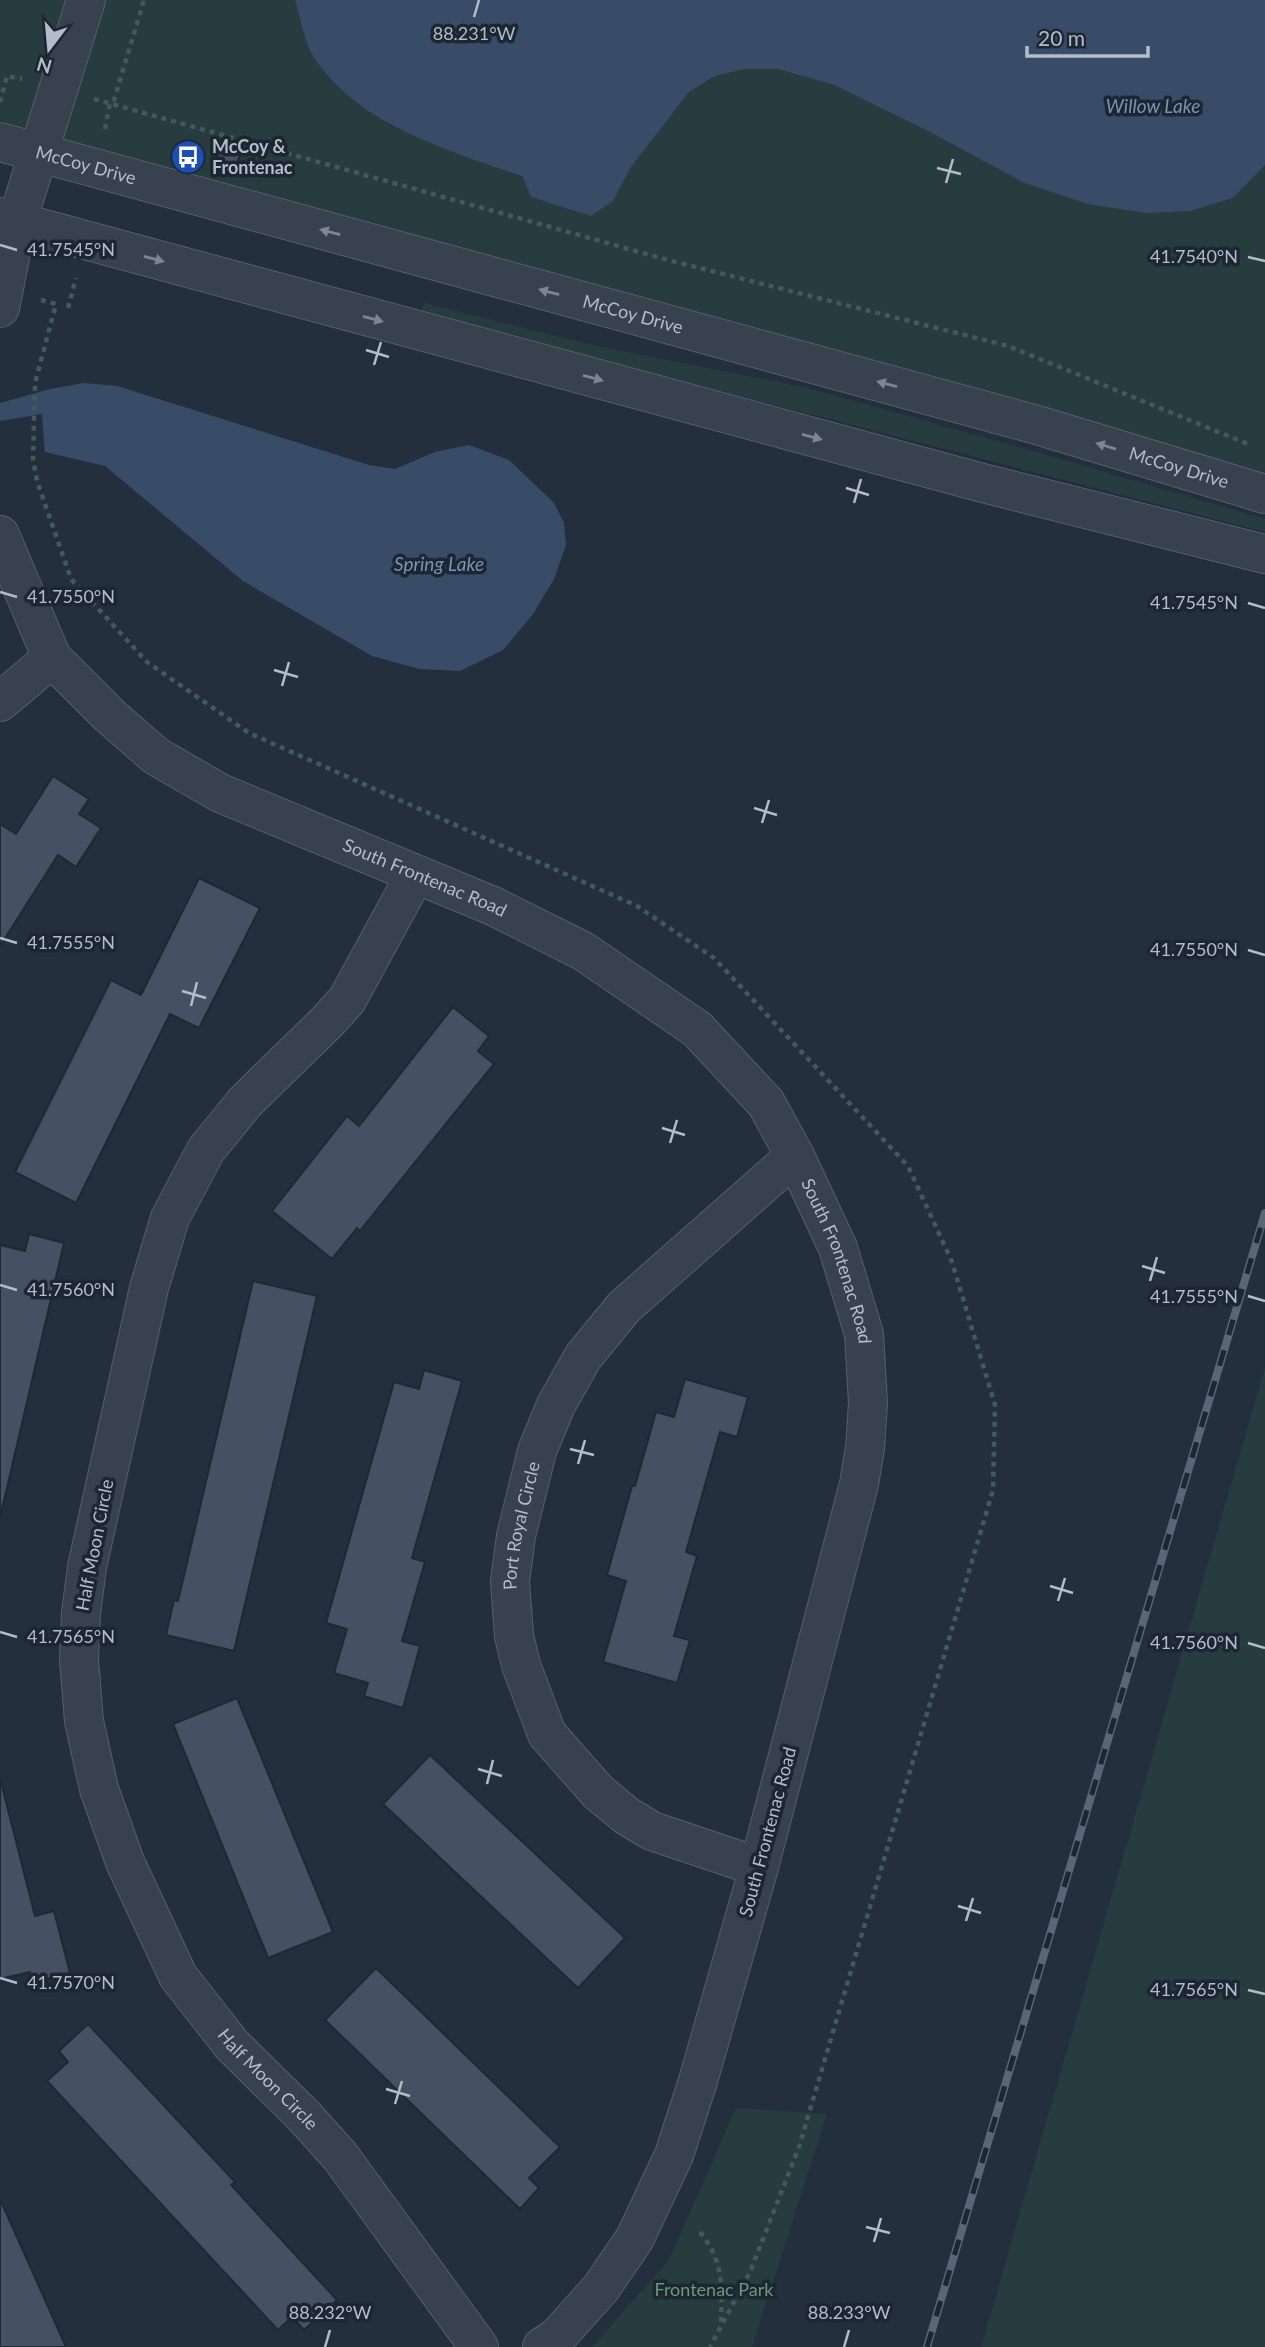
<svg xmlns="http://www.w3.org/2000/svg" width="1265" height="2347" font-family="Lato,sans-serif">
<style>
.green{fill:#263c3f}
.water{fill:#394c67}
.pier{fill:#242f3e}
.building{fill:#455162;stroke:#1f2835;stroke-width:2}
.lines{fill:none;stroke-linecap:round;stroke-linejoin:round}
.minor-casing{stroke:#565f6c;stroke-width:40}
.path{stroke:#44595c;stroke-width:4.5;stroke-dasharray:5 5;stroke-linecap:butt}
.minor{stroke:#38414e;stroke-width:38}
.rail-casing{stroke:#5a6575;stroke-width:8}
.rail{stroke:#1d2633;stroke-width:5;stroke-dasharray:16;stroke-linecap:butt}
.oneway{fill:#7c8592}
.ticks{fill:none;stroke:#b4bcc9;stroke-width:2.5}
.labels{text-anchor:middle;stroke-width:7;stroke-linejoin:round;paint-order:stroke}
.poi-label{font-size:18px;font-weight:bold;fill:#b4bcc9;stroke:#1d2633;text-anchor:start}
.street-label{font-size:18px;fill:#b4bcc9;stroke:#1d2633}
.park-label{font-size:18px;fill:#6b9a76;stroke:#1d2633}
.water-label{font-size:19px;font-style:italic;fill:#7c92b1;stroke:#1d2633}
.ticks-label{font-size:18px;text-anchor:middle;fill:#b4bcc9;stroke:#1d2633;stroke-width:7;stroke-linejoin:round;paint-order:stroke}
</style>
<rect width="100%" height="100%" fill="#242f3e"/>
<g class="green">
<path d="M0,0H295L312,55L389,125L523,178L613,201L631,167L689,92L715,76L745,69H778L834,85L930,132L1233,198L1265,165V472L0,121Z"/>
<path d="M424,303L597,346L808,388L1061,459L1265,519V532L420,313Z"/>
<path d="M1265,1367V2347H981Z"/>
<path d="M736,2108L827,2114L752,2347H592L669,2260Z"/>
</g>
<g class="water">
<path d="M295,0H1265V165L1233,198L1190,211L1146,213L1088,204L1025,183L930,132L834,85L778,69H745L715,76L689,92L631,167L613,201L591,216L531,197L523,177C447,149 360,127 313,56C305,43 300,16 295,0Z"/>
<path d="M84,383L117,386L369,465L395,469L435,452L469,445L509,460L554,503L564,523L566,545L554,579L533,614L503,650L460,671L419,669L372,656L243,581L105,466L41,451L0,456V403L50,389Z"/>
</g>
<path class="pier" d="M42,414L45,456L0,459V421Z"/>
<g class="building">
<path d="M219,149L240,155L236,165L216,160Z"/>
<path d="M53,776L89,799L79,814L101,828L76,867L58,855L0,946V824L16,834Z"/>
<path d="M199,878L260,908L199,1028L170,1014L76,1203L15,1172L111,980L141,995Z"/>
<path d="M453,1007L489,1036L478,1051L494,1064L360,1231L357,1228L332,1259L272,1211L347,1116L359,1126Z"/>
<path d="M29,1234L64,1243L0,1518V1245L25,1251Z"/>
<path d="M253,1281L317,1296L234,1651L166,1635L174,1600L178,1601Z"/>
<path d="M424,1370L462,1381L412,1558L425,1562L402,1641L420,1646L403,1708L364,1696L368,1683L334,1673L347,1629L326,1623L394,1382L419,1389Z"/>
<path d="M685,1379L748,1397L737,1437L720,1432L686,1552L697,1556L674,1636L690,1640L677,1683L603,1662L626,1581L607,1575L632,1486H635L656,1412L674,1417Z"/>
<path d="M237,1698L333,1932L268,1958L173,1724Z"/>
<path d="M430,1755L625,1938L578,1988L383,1804Z"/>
<path d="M0,1778L35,1916L54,1911L70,1973L33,1983L30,1972L0,1979Z"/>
<path d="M376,1968L560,2147L529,2178L539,2188L520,2209L325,2020Z"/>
<path d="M88,2024L235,2182L231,2185L337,2300L304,2330L292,2317L278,2330L47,2081L68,2062L59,2051Z"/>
<path d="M0,2199L66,2347H0Z"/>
</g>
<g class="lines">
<g class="minor-casing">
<g id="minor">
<path id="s1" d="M0,142L1037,425L1265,494"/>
<path d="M0,217L979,482L1265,554"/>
<path d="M0,308L17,222L86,0"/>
<path id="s2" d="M0,535L52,658L109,715L156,756L220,793L493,906L583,951L697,1029L766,1103L795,1156L838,1248L864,1334L868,1403L865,1448L859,1484L759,1867L698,2081L674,2155L635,2238L601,2288L557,2337L542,2347"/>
<path d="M0,702L52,658"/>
<path id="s3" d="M415,875L347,1000L327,1022L245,1102L206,1150L170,1218L149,1288L87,1567L81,1613L79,1659L84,1721L99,1789L125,1862L178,1976L232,2045L304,2116L340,2156L479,2347"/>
<path id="s4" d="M759,1867L652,1831L627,1816L598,1792L547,1734L521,1665L514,1636L510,1581L516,1536L537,1451L556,1405L583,1357L624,1307L795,1156"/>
</g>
</g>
<g class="path">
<path d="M94,99L668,260L1008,346L1248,444"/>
<path d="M0,102L7,76L22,79"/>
<path d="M105,129L110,103L114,100L144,0"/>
<path d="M41,300L56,304L35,383L33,459L37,481L71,579L147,662L249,733L637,906L714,958L908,1166L952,1262L995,1405L993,1490L799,2147L750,2272L710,2347"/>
<path d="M68,308L76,278"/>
<path d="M700,2232C724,2262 722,2286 721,2323"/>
</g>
<use href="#minor" class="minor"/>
<g class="rail-casing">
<path id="rail" d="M927,2347L1265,1213"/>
</g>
<use href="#rail" class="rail"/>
</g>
<defs><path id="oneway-solid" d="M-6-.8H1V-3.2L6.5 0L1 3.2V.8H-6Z" transform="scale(1.75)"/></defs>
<g class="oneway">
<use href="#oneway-solid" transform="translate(330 232) rotate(-165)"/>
<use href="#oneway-solid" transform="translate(154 259) rotate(15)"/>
<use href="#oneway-solid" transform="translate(549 292) rotate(-165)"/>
<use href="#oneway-solid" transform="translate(373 319) rotate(15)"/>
<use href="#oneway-solid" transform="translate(593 378) rotate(15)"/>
<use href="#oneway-solid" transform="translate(887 384) rotate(-165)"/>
<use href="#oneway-solid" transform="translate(812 437) rotate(15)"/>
<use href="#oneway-solid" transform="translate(1106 446) rotate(-163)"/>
</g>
<path class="ticks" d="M474,17L479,0M937,168L961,174M946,183L953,159M0,245L17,250M1248,257L1265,261M366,350L389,357M374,365L381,342M846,488L869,495M854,503L861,479M0,592L17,597M1248,603L1265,608M274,670L298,677M282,686L289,662M754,808L777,815M762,823L769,800M0,938L17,943M1248,950L1265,955M182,991L206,998M191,1006L197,982M662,1128L685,1135M670,1143L677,1120M1142,1266L1165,1273M1150,1281L1157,1257M0,1285L17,1290M1248,1296L1265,1301M570,1449L594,1455M578,1464L585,1440M1050,1586L1073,1593M1058,1601L1065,1578M0,1632L17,1637M1248,1643L1265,1648M478,1769L502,1776M487,1784L493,1760M958,1906L981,1913M966,1921L973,1898M0,1978L17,1983M1248,1990L1265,1994M386,2089L410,2096M395,2104L402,2081M866,2227L890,2233M874,2242L881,2218M325,2347L330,2330M844,2347L849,2330"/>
<defs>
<g id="bus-disc" transform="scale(1.75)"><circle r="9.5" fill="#1a4fb4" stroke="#1d2633"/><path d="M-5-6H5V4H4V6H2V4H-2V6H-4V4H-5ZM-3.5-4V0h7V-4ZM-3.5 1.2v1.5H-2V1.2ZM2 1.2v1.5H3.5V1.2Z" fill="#fff"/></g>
</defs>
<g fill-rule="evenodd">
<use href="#bus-disc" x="188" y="157"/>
</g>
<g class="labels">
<g class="poi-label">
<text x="212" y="153">McCoy &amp;<tspan x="212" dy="21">Frontenac</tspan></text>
</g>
<g class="street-label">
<text dy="6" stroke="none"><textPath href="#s1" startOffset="89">McCoy Drive</textPath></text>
<text dy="6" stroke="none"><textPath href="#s1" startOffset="656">McCoy Drive</textPath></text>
<text dy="6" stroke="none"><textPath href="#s1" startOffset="1223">McCoy Drive</textPath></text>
<text dy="6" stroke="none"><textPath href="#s2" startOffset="572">South Frontenac Road</textPath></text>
<text dy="6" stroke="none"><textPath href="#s2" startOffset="1160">South Frontenac Road</textPath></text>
<text dy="6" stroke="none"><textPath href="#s4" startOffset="472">Port Royal Circle</textPath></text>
<text transform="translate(95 1545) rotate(-79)" y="6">Half Moon Circle</text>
<text transform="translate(768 1832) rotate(-75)" y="6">South Frontenac Road</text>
<text dy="6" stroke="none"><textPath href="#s3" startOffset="1349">Half Moon Circle</textPath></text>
</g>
<g class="park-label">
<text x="714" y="2296">Frontenac Park</text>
</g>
<g class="water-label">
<text x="1153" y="113">Willow Lake</text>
<text x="439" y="571">Spring Lake</text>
</g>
</g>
<g class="ticks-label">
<text x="474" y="40">88.231°W</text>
<text x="71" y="256">41.7545°N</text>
<text x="1194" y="263">41.7540°N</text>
<text x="71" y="603">41.7550°N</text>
<text x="1194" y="609">41.7545°N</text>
<text x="71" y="949">41.7555°N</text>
<text x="1194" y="956">41.7550°N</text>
<text x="71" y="1296">41.7560°N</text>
<text x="1194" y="1303">41.7555°N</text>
<text x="71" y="1643">41.7565°N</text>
<text x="1194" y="1649">41.7560°N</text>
<text x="71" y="1989">41.7570°N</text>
<text x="1194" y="1996">41.7565°N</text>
<text x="330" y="2319">88.232°W</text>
<text x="849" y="2319">88.233°W</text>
</g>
<g transform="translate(49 49) rotate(196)" stroke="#1d2633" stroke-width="5" paint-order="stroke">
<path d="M0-5L12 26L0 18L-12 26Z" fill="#b4bcc9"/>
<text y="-10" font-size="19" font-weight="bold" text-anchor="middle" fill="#b4bcc9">N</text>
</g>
<path d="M1027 46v10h121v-10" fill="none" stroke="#b4bcc9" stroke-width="3.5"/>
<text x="1038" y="46" font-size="21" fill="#b4bcc9" stroke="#1d2633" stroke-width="5" paint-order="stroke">20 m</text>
</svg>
